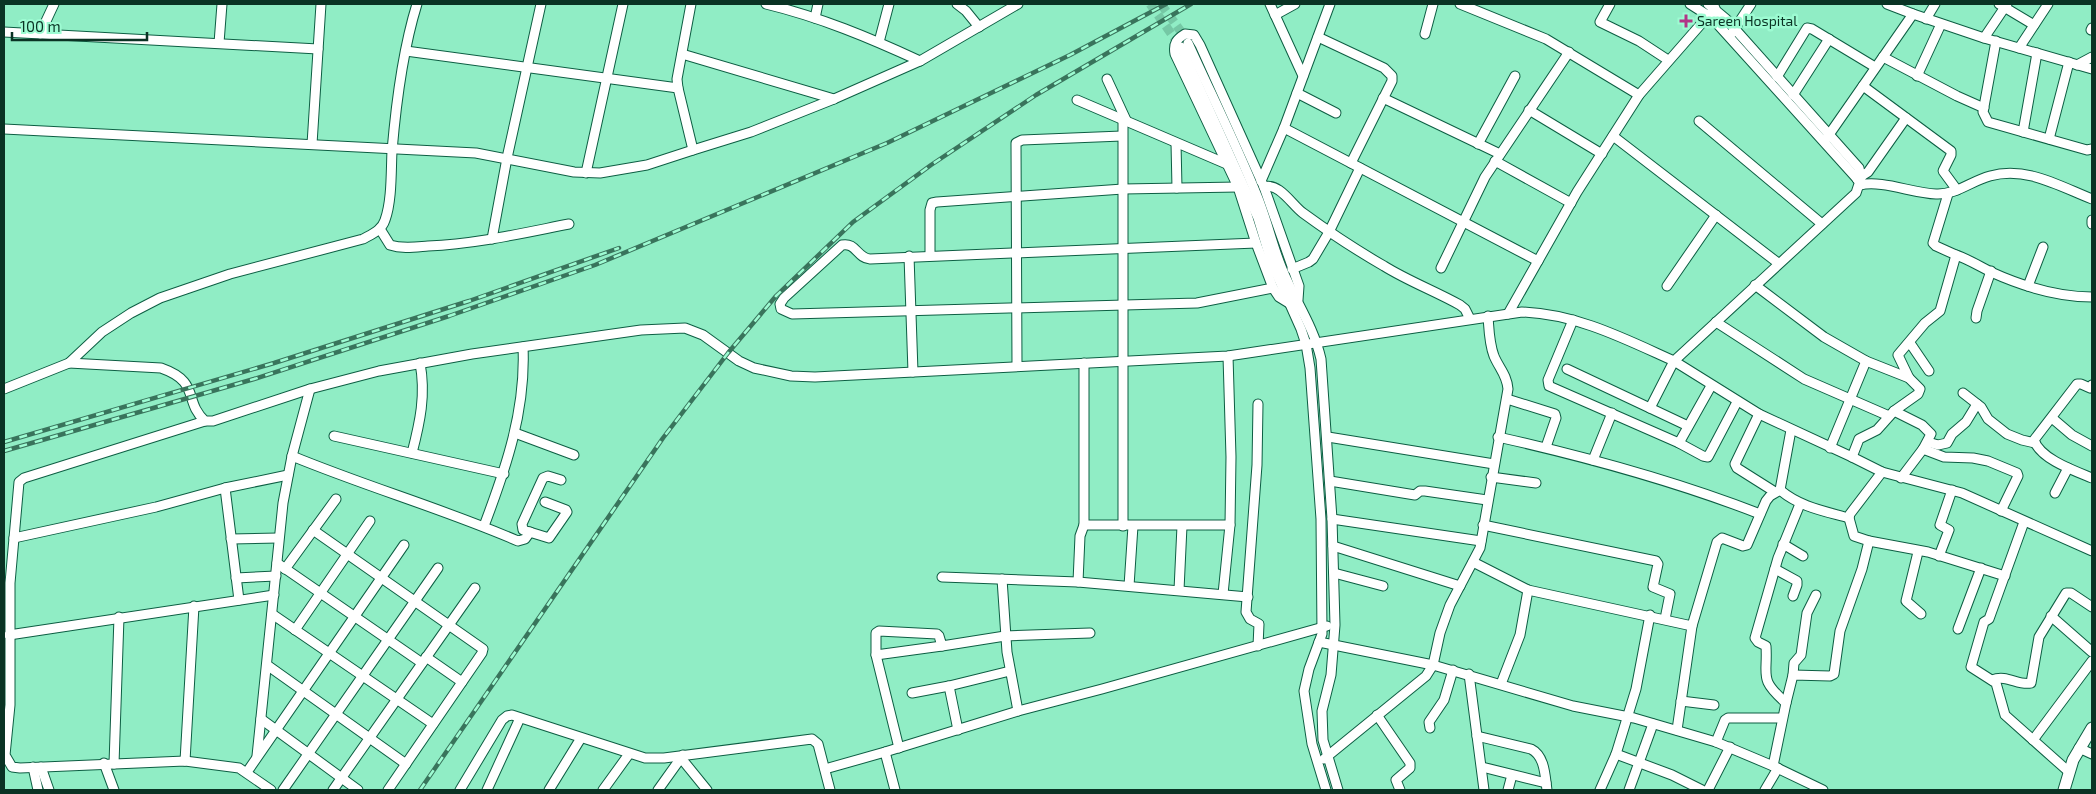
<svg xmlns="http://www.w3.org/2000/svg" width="2096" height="794" font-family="'Exo 2',sans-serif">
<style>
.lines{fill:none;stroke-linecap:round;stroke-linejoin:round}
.minor-tunnel{stroke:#75c8a5;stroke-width:9;stroke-dasharray:9 4.5;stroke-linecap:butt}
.minor-casing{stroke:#0d5e43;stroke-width:11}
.major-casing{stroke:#0d5e43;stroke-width:13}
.minor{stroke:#fff;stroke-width:9}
.major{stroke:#fff;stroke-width:11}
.rail-casing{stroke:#39745c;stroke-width:4.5}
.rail{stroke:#9dfbd2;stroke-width:2.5;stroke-dasharray:8;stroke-linecap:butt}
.poi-dot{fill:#b13586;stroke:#9dfbd2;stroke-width:2}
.labels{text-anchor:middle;stroke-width:5;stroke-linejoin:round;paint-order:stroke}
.poi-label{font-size:14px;fill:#0a3324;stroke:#9dfbd2;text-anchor:start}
</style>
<rect width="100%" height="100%" fill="#90edc5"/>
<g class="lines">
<g class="minor-tunnel">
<path d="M1150,4L1180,46"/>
<path d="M1161,4L1187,40"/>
</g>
<g class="minor-casing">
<g id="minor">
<path d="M691,4L677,79L678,88L693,150"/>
<path d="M766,4C820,17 870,38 920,61"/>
<path d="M957,4L966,11L979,27"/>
<path d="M1270,4L1303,76"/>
<path d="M1460,4L1546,39L1639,95"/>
<path d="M1610,4L1600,22L1639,41L1668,60"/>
<path d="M1690,4L1712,18L1860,182"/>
<path d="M1887,4L1913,14L1984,38L2092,69"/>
<path d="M1999,4L2034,25"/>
<path d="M1275,15L1295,4"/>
<path d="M815,18L818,4"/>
<path d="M1926,19L1935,4"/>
<path d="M2091,30L2092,28"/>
<path d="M4,32L318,49"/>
<path d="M1732,33L1751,4"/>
<path d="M40,34L54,4"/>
<path d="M1185,34L1194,35L1200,45L1264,187L1299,286L1298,300L1292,305L1279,297L1273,288L1256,243L1238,187L1175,54C1173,43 1177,39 1185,34Z"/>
<path d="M1425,34L1433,4"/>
<path d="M1318,37L1384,68L1392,76V81L1351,163"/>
<path d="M1984,38L2007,4"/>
<path d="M1996,41L1983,112L1988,122L2087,150L2092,149"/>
<path d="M879,42L889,4"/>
<path d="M219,43L222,4"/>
<path d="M1188,43C1211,94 1236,144 1257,196C1267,220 1272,245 1282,269C1295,301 1313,325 1321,359L1332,519L1335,625L1331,675L1322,711L1323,740L1338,790"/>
<path d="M1181,47L1258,218L1272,264L1301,329L1306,344L1310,368L1321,519L1322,634L1309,669L1304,691L1312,744L1326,790"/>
<path d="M2019,48L2048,4"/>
<path d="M406,51L678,88"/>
<path d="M682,54L834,99"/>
<path d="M1883,57L1957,96L1984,108"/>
<path d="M2077,65L2092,57"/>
<path d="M1917,76L1941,24"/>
<path d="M1777,77L1807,28L1812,29L1875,67"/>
<path d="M1107,79L1126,120"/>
<path d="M1863,86L1951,151V155L1943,171L1957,190"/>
<path d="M1297,93L1336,113"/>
<path d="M1793,95L1829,39"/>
<path d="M1383,98L1500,154"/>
<path d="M1077,100L1229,165"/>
<path d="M1529,110L1602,154"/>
<path d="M1123,118V526"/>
<path d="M1699,121L1822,224"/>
<path d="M1284,128L1538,261"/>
<path d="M4,129L476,153L574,172L600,173L647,165L693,150L751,132L834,99L920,61L1018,4"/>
<path d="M2023,132L2037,53"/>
<path d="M1613,136L1778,263"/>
<path d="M1826,139L1913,14"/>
<path d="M2049,139L2069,62"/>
<path d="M1176,143L1177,188"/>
<path d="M312,144L321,4"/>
<path d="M1478,144L1515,76"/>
<path d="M1495,161L1571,203"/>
<path d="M586,173L623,4"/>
<path d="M1857,179L1868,172L1906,118"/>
<path d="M1261,181L1284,128L1330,4"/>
<path d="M1860,185C1882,180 1912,193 1936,194C1956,195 1971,181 1990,176C2026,166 2059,186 2092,199"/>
<path d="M1264,187C1279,182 1292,205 1303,213C1329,232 1356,250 1384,266C1408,281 1435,291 1460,305L1465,309L1470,319"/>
<path d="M2092,220V224"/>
<path d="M380,229L390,245C402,249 415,247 428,246C476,244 523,233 569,224"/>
<path d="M492,239L507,158L541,4"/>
<path d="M1256,243L870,259C857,258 856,242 842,245L784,298L780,304L781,309L792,314L1197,303L1273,288"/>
<path d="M930,255V210L932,203L937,202L1123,189L1238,187"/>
<path d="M1956,255C1968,259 1979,266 1991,272C2022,286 2058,297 2092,297"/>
<path d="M909,256L913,372"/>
<path d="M1441,268L1485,177L1569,52"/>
<path d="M1292,269L1309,262L1313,259L1329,232L1360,168"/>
<path d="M1755,285L1824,337L1866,361L1909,378L1920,389L1918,394L1894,411L1877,430L1859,439L1852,457"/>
<path d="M1667,286L1716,215"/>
<path d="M2028,286L2043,247"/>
<path d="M1508,314L1577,192L1639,95L1715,8"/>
<path d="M1976,318L1977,311L1991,271"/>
<path d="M1573,320L1548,380L1549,386L1679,443"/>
<path d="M1716,322L1804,379L1889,416"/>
<path d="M1910,343L1929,371"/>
<path d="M69,363L161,368C201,382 183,401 205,421H213L310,389L379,371L472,354L641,330L685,328L703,335L739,361L754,368L791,376L815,377L1228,356L1522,312C1577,314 1625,339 1674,361L1856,193L1861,178L1859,168L1726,19L1708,4"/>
<path d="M1084,363V525H1230L1231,457L1228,356"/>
<path d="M1017,366L1016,143L1022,140L1122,136"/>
<path d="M1567,369L1688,426"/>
<path d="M1909,378L1898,355L1925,323L1940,311L1956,255L1936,246L1933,243L1948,194"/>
<path d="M2092,385L2090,388L2081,384H2077L2034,440C2040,459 2075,471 2092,478"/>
<path d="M1711,386L1679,443L1703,456L1708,457L1737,402"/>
<path d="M4,389L69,363L102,332L131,313L160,298L230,274L363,239C372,234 382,230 385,220C392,201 391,171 392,151C396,104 403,49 417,4"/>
<path d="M1963,393L1981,407L1988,419L2007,434L2022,440L2035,443"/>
<path d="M1507,399L1555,414L1556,418L1546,447"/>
<path d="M1258,404L1257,465L1246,612L1250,619L1259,624L1258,646"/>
<path d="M1650,408L1674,361L1759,414L1852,457L1882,472L1962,493L2092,551"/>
<path d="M1894,411L1922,425L1931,434L1923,449L1901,478"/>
<path d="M1759,414L1735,464L1737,468L1775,492"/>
<path d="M2052,418L2072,435L2092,446"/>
<path d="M205,421L24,478L19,482L10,583V705L5,755L12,767L20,768L185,761L239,768L271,790"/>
<path d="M515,433L574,455"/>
<path d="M334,436L504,474"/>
<path d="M1328,437L1494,464"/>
<path d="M1498,437C1587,457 1675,481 1760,514"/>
<path d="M1928,442L1938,445L1947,443L1952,434L1966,422L1977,404"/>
<path d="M1830,448L1866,361"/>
<path d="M1923,449L1944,457L1973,458L1988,461L2017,473L2018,476L2001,511"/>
<path d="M412,453C420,422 426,395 420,363"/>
<path d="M292,456C367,487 444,509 518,541L525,539L530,532"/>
<path d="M1593,460L1612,413"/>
<path d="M1491,477L1536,483"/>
<path d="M1330,481L1415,495L1420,491H1425L1487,500"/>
<path d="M225,488L239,600"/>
<path d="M1780,490C1800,507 1824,511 1849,518"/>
<path d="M2055,493L2068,468"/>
<path d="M545,502L566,510L567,512L549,538L523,530L522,524L543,478L548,476L561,480"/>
<path d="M1332,519L1481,541"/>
<path d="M2024,522L1989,619L1984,622L1971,667L1996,683L2005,715L2069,772"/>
<path d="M1483,525L1656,561L1658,564L1653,587L1670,594L1665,619"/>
<path d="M484,526C506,468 526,410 523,347"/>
<path d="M313,530L483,649L482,653L388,790"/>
<path d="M14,538L156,507L225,488L288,475"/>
<path d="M231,539L278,538"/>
<path d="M1869,541L1928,552L2005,576"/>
<path d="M1783,544L1803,556"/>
<path d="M1333,546L1460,586"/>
<path d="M1918,552L1906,601L1921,614"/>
<path d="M1939,556L1949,530L1940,525L1952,490"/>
<path d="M1473,562L1528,590L1692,626"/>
<path d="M277,563L422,663"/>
<path d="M285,569L336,499"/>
<path d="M1775,569L1797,581V585L1793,596"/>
<path d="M1334,573L1383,586"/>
<path d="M942,577L1078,582L1248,597"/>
<path d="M236,578L276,576"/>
<path d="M1002,579L1007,652L1018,711"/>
<path d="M1078,582L1080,536L1084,525"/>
<path d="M1129,586L1133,526"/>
<path d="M1179,590L1182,526"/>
<path d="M1223,594L1230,525"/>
<path d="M272,614L433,724"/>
<path d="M2051,616L2092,652"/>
<path d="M1958,629L1981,568"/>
<path d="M295,630L370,521"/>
<path d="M9,635L274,595"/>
<path d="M1319,642L1433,665L1573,706L1634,718L1716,742L1773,766L1823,790"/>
<path d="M876,655L942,646"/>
<path d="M426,657L462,682"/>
<path d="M267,665L406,764"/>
<path d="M1469,674L1484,790"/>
<path d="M1793,675L1794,663L1801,655L1807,613L1816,595"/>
<path d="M1992,680C2007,674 2018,686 2031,683L2039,637L2066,593H2071L2092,607"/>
<path d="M1501,684L1520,635L1528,590"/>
<path d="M949,686L958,730"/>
<path d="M912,693L949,686L1010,671"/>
<path d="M1681,701L1714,705"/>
<path d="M1786,703L1793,675L1830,676L1834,674L1840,631L1862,569L1869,541L1854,536L1849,518L1850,514L1882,472"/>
<path d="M1377,715L1410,763V768L1396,780L1400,790"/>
<path d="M261,719L358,790"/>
<path d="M1430,728L1429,722L1444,700L1453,670"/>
<path d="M1677,730L1692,626L1717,542L1722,538L1743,546L1747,545L1766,501L1770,496L1780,490L1791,430"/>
<path d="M1477,736L1531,749C1545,756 1545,776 1547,790"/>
<path d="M2033,740L2092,661"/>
<path d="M1716,742L1725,720L1728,718H1782"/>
<path d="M899,748L876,655V633L879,631L937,634L939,636L942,646L1005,636L1090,633"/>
<path d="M2079,748L2092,754"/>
<path d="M885,752L895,790"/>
<path d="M1616,754L1672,775L1702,790"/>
<path d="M257,756L283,503L292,456L310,389"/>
<path d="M681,758L707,790"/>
<path d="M1324,759L1426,676L1433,665L1440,633L1450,605L1480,548L1508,389C1507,375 1499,368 1494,356C1489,343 1489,329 1488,316"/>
<path d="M185,761L194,606"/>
<path d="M104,763L114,790"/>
<path d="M114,764L119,617"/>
<path d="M1773,766L1786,703C1758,678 1768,677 1766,646L1758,642L1755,638L1778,558L1800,504"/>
<path d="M33,767L38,790"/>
<path d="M41,767L49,790"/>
<path d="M1482,767L1546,783"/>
<path d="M825,769L885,752L1018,711L1102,689L1327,626"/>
<path d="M247,772L404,545"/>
<path d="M283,790L438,568"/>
<path d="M333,790L475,588"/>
<path d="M460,790L502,720L507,716L512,715L645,758H664L812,739L818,744L830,790"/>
<path d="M487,790L520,718"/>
<path d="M549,790L581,738"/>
<path d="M603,790L629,754"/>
<path d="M658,790L683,755"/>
<path d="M1508,790L1512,775"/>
<path d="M1600,790L1616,754L1636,689L1650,615"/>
<path d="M1629,790L1653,724"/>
<path d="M1708,790L1730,747"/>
<path d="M1765,790L1778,768"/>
</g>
</g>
<g class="major-casing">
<path id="major" d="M2064,790L2073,760L2092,728"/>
</g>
<use href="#minor" class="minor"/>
<use href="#major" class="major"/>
<g class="rail-casing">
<g id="rail">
<path d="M4,442L274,363L469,301L619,248"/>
<path d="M4,451L254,379L449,316L595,265L887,143L1070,55L1166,4"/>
<path d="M420,790L663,438L728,353L776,296L853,222L931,165L1036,95L1191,4"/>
</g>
</g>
<use href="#rail" class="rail"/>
</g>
<path class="poi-dot" d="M1683.5 13.5h5v5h5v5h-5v5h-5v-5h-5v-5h5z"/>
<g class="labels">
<g class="poi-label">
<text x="1697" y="26">Sareen Hospital</text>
</g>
</g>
<rect width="2096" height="794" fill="none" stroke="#0a3324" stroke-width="10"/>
<path d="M12 32v8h135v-8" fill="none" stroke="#0a3324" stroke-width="2.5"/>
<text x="20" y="32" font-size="15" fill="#0a3324" stroke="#9dfbd2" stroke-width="4" paint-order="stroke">100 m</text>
</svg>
